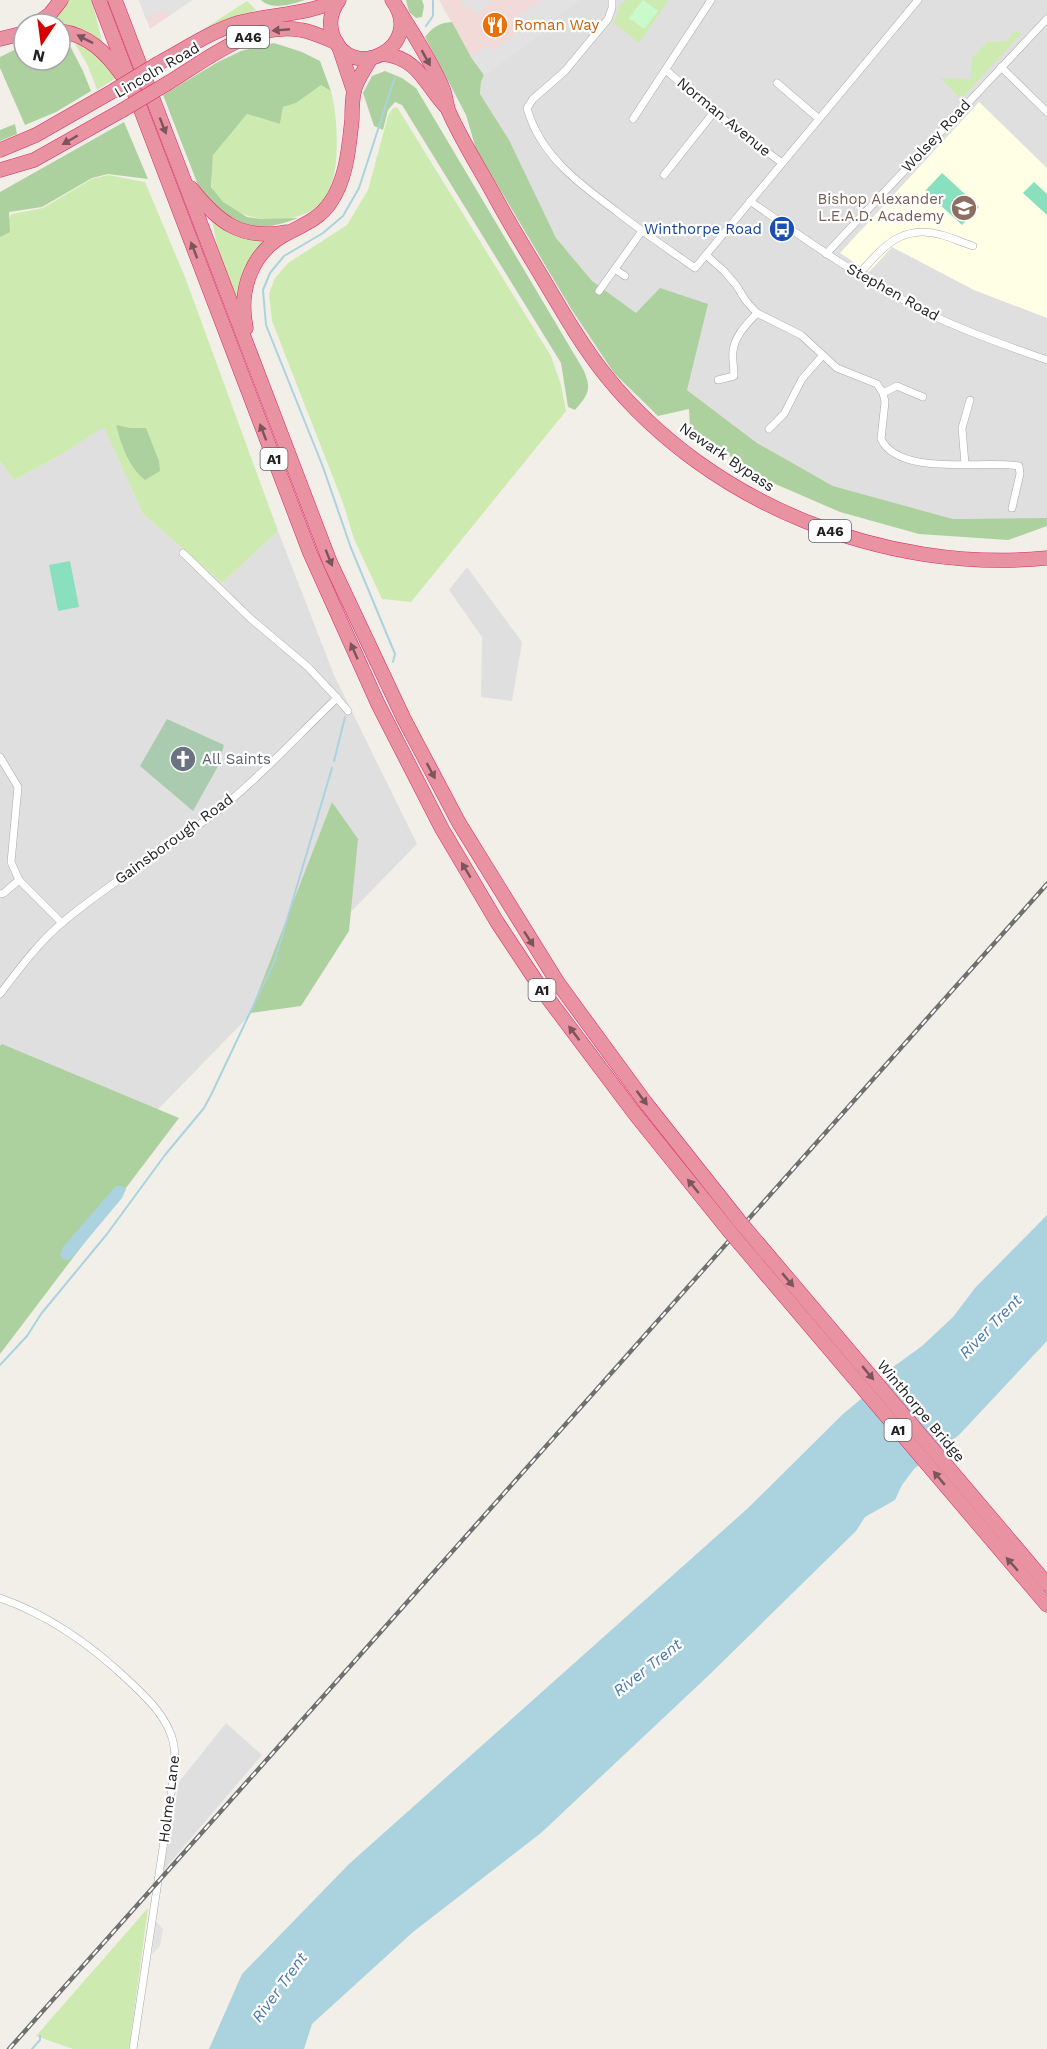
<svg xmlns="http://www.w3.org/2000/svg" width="1047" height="2049" font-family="'Work Sans',sans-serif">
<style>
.residential{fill:#e0dfdf}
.commercial{fill:#f2dad9}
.education{fill:#ffffe5}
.grass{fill:#cdebb0}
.forest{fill:#add19e}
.cemetery{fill:#aacbaf}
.park{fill:#c8facc}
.pitch{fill:#88e0be}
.parking{fill:#e2e2e2}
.water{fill:#aad3df}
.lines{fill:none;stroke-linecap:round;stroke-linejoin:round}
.stream{stroke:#aad3df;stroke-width:2}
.street-casing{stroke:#a9a9a9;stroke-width:8}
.highway-casing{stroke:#dc2a67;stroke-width:15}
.street{stroke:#fff;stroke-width:7}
.highway{stroke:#e892a2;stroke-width:14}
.rail-casing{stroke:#707070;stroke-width:4.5}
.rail{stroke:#fff;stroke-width:2;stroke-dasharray:7;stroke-linecap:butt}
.highway-bridge-casing{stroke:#dc2a67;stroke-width:15;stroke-linecap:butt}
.highway-bridge{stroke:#e892a2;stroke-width:14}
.oneway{fill:#7b545c}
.labels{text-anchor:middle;stroke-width:4.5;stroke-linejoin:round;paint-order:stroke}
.shield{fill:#fff;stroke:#646464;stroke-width:1.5}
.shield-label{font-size:14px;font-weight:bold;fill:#222}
.food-label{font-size:15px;fill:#c56008;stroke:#fff;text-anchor:start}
.street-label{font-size:15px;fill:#222;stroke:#fff}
.education-label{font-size:15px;fill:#785e54;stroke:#fff;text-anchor:end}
.transit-label{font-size:15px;fill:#164399;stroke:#fff;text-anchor:end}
.worship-label{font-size:15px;fill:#5b616d;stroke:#fff;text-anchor:start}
.water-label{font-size:16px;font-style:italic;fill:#4a7aab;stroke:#fff}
</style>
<rect width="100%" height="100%" fill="#f2efe9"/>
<g class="residential">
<path d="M579,0H1047V518L953,519L833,486L757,443L686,389L614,373L572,310L476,149L481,82L484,75L541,34L539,28Z"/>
<path d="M104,426L143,514L222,583L278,531L334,675L417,844L0,1271V461L14,480L59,456Z"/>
<path d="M467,567L522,642L512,701L481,697L482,637L449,590Z"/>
<path d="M226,1723L262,1755L163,1871L179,1782Z"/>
</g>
<g class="commercial">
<path d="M139,0H192L150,29Z"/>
<path d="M439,0H579L540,28L541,34L484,75L471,57Z"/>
</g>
<path class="education" d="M979,102L1047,168V318L974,290L892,247L869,272L840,253Z"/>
<g class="grass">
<path d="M67,0H92L102,41L60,26V24H45Z"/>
<path d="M627,0H669L639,43L614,23L620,4Z"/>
<path d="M247,1L256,10L193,36Z"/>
<path d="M1015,30L1021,34L961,99L940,78L971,79L972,58L987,42L1007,41Z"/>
<path d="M74,42L97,53L116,78L97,90L88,66Z"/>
<path d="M321,84L331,91C338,118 342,178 323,201C300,230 227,224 212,188C211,185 212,161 213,156C215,148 240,124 247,114L280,124L283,107L296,103Z"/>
<path d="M397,107L551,356L561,385L566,411L411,602L382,599L354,539L343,503L272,321L269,294L275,278L288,263L347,225L368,190L388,116L392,109Z"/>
<path d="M108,175L145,182L185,277L278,531L222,583L143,514L104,427L59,456L14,480L0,461V230L12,214L43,208L92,179Z"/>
<path d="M212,221L229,231L272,238C249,263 242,267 237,303L219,255Z"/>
<path d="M148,1908L129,2049H73L36,2036Z"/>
</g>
<g class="forest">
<path d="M261,0H305C292,4 272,11 261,0Z"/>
<path d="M406,0H422L424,6L422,17L416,18L409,12Z"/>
<path d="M452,22L471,57L484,75L481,82L480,94L509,140L556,238L592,281L636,313L660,288L708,304L687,390L757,443L833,486L953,519L1047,518V526L1008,540L919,534L840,512L757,476L690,427L689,409L658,416L614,373L572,310L476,149L466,115L425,37C433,27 439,23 452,22Z"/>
<path d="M60,39L67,40L83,71L91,91L56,112L25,125L0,68V57L24,45V60H60Z"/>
<path d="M274,43L302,52L320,61L331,91L321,85L296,103L283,107L280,124L247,114L213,155L211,187L223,202L247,217L262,219L298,218C254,236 223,227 198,185L163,95L218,62L241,51Z"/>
<path d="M385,71L402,78L416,88L583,369C592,389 589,394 575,410L568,407L561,363L402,105L395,102L388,110L383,130L374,126L363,93L372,76Z"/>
<path d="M124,122L148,179L108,174L92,178L42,207L9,212L10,232L0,237V192Z"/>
<path d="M15,124L17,134L0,141V130Z"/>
<path d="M116,425L130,428H146L159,461L160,471L145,480C129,468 121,444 116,425Z"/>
<path d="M332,802L358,839L349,931L301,1006L250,1013Z"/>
<path d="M2,1044L179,1118L0,1354V1046Z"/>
</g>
<path class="cemetery" d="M167,719L224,745L217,768L193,811L140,766Z"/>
<path class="park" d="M643,0L658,11L644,29L629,18Z"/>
<g class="pitch">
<path d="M942,173L979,207L962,225L925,191Z"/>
<path d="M1034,182L1047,194V215L1023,193Z"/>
<path d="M70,561L79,607L58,611L49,565Z"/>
</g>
<g class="parking">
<path d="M139,0H192L169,16L164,9L146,19Z"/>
<path d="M460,0H492L493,1L476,14L472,8L468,10Z"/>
<path d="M541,0H579L540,28L541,34L484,75L471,57L489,44L494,50L527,25L520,15Z"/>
<path d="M156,1921L163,1929L160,1946L152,1954Z"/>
</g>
<g class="water">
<path d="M116,1186H123L126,1189L122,1198L71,1259L63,1260L60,1255L63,1247Z"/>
<path d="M1047,1215V1341L959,1435L914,1469L902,1485L895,1500L865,1517L856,1531L708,1676L541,1833L413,1932L312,2024L304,2049H209L242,1974L349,1864L747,1509L843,1414L891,1374L893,1367L922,1346L953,1317L975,1288Z"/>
</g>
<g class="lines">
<g class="stream">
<path d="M426,26L433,16V0"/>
<path d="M393,662L395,654L351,548L323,467L266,325L263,290L270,273L284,256L323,233L343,216L359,188L395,77"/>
<path d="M334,761L345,717"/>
<path d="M0,1365L27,1336L41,1314L107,1234L165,1155L204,1108L211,1095L275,960L332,768"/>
<path d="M32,2049L40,2040V2036"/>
</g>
<g class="street-casing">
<g id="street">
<path d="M612,0V8L608,19L565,71L533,99L527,108C540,155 578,183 616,211C641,231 668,249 695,268L918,0"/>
<path d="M1001,67L1047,112"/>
<path d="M667,71L714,112L782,163"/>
<path d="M777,83L818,118"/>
<path d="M633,119L711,0"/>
<path d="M664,175L714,112"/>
<path d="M750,201C810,243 870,285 936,317C972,334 1010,347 1047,360"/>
<path d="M826,254L1047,19"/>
<path d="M706,255L724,271L736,285L746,301L757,313L801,335L837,368L877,384L883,393L885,402L881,439C899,477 983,460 1019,466L1020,474L1012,508"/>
<path d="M615,269L625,276"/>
<path d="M859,274C883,247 902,223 942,235C953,238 963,243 973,246"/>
<path d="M599,291L642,231"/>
<path d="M718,380L734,376C734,368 732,359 733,351C735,335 747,324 757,313"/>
<path d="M883,393L897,386L923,397"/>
<path d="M769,429L784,414L802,379L822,356"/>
<path d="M965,464L962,428L970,400"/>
<path d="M183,553L250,618L308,667L337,698"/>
<path d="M0,757L18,787L11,862L19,880L62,923"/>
<path d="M0,894L4,893L19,880"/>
<path d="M0,994C19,969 39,942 63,922C108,884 160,853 207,819C252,786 296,737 337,698L348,711"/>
<path d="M0,1598C49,1615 91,1645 128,1680C144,1695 161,1711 169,1730C175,1742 175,1754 175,1767L133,2049"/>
</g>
</g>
<g class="highway-casing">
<g id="highway">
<path d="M99,0L310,553L378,704L442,829L497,922L544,993L635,1114L730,1232"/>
<path d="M115,0L330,562L404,719L459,823L558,983L645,1102L740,1222"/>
<path d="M339,0C331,11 328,23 333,36C351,85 427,46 392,0"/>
<path d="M398,9C413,34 432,62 443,89C446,96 446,105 449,112C461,139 478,166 493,193C508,221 525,249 542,277C562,311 582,346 607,377C710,504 885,574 1047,558"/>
<path d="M36,24L50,14L61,0"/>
<path d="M60,31C89,35 106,53 122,75"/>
<path d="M0,39L24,33"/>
<path d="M339,47L354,92"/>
<path d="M383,54C419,58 425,85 447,108"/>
<path d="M159,63C185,49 210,32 238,23C271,14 307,15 337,0"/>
<path d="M168,83C206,60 253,21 301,30C314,32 325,38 337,43"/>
<path d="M0,150L36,135L113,91"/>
<path d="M0,170L34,160L121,111"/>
<path d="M191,188C217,221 241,241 286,232"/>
<path d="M246,328C238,289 252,250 290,232C305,224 320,218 330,203C347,179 349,146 352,119C352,110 352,100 354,91C357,79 365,69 371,58"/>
<path d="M751,1235L1047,1584"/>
<path d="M741,1245L1047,1605"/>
</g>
</g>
<use href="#street" class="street"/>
<use href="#highway" class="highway"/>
<g class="rail-casing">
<path id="rail" d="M9,2049L1047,884"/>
</g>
<use href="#rail" class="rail"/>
<g class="highway-bridge-casing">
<g id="highway-bridge">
<path d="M113,91L159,63"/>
<path d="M121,111L168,83"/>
<path d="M740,1222L751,1235"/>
<path d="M730,1232L741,1245"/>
</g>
</g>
<use href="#highway-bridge" class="highway-bridge"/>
</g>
<defs><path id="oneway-solid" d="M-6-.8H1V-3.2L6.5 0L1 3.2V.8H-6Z" transform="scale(1.5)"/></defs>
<g class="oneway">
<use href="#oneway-solid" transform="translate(281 30) rotate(175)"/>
<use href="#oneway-solid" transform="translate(85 39) rotate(-153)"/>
<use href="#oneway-solid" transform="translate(426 58) rotate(61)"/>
<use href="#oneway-solid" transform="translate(163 126) rotate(69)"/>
<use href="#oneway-solid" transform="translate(70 140) rotate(150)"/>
<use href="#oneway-solid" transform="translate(194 250) rotate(-111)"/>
<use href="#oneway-solid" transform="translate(263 432) rotate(-111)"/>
<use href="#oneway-solid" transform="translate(329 558) rotate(68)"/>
<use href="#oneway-solid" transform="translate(354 651) rotate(-114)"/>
<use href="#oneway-solid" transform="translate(431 771) rotate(62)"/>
<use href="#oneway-solid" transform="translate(466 870) rotate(-121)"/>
<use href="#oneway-solid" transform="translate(529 939) rotate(57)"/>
<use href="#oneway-solid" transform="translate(574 1033) rotate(-127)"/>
<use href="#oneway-solid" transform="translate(642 1098) rotate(53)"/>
<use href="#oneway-solid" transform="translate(693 1186) rotate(-129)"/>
<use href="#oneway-solid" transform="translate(788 1280) rotate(50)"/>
<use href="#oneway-solid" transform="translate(868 1373) rotate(50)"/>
<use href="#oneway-solid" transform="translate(939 1478) rotate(-130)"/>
<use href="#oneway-solid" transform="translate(1012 1564) rotate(-131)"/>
</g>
<defs>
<g id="restaurant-disc" transform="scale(1.35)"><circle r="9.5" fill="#e8710a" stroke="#fff"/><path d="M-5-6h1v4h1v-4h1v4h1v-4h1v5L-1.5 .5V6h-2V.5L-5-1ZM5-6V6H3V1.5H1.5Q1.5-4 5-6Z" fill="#fff"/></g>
<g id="school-disc" transform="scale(1.35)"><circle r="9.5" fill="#8d6e63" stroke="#fff"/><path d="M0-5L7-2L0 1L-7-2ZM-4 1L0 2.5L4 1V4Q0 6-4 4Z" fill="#fff"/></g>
<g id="bus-disc" transform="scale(1.35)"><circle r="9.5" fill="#1a4fb4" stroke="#fff"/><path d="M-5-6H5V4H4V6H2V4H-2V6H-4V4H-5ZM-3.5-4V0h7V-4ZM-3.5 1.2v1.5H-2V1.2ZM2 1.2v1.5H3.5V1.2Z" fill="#fff"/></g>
<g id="church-disc" transform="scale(1.35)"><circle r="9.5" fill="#6b7280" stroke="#fff"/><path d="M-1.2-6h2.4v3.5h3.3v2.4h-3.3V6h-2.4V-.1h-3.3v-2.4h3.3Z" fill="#fff"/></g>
</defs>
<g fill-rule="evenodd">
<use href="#restaurant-disc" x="495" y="25"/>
<use href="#school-disc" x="964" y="208"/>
<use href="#bus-disc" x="782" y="229"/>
<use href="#church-disc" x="183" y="759"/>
</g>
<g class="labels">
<g class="shield">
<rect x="227" y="26" width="42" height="22" rx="4.5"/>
<rect x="260.5" y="448" width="27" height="22" rx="4.5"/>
<rect x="809" y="520" width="42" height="22" rx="4.5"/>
<rect x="528.5" y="979" width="27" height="22" rx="4.5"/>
<rect x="884.5" y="1419" width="27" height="22" rx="4.5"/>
</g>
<g class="shield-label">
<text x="248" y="42">A46</text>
<text x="274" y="464">A1</text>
<text x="830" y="536">A46</text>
<text x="542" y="995">A1</text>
<text x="898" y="1435">A1</text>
</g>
<g class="food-label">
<text x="514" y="30">Roman Way</text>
</g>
<g class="street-label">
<text transform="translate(157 70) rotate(-30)" y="5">Lincoln Road</text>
<text transform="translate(724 117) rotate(39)" y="5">Norman Avenue</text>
<text transform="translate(936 136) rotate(-47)" y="5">Wolsey Road</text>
<text transform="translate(893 292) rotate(29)" y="5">Stephen Road</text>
<text transform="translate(727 457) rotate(34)" y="5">Newark Bypass</text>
<text transform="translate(174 839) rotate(-36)" y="5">Gainsborough Road</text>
<text transform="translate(921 1411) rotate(50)" y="5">Winthorpe Bridge</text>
<text transform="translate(169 1799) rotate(-83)" y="5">Holme Lane</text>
</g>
<g class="education-label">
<text x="944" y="204">Bishop Alexander<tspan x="944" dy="17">L.E.A.D. Academy</tspan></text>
</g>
<g class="transit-label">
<text x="762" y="234">Winthorpe Road</text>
</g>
<g class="worship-label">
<text x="202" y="764">All Saints</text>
</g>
<g class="water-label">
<text transform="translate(990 1326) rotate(-46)" y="6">River Trent</text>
<text transform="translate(647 1667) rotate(-38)" y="6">River Trent</text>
<text transform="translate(279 1987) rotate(-54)" y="6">River Trent</text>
</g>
</g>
<g transform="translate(42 42) rotate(193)"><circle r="28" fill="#ffffff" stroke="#a7a7a7" stroke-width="1.5"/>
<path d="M0-4.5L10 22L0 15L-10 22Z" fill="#d40000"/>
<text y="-9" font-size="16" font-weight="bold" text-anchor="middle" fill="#222222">N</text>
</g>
</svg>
